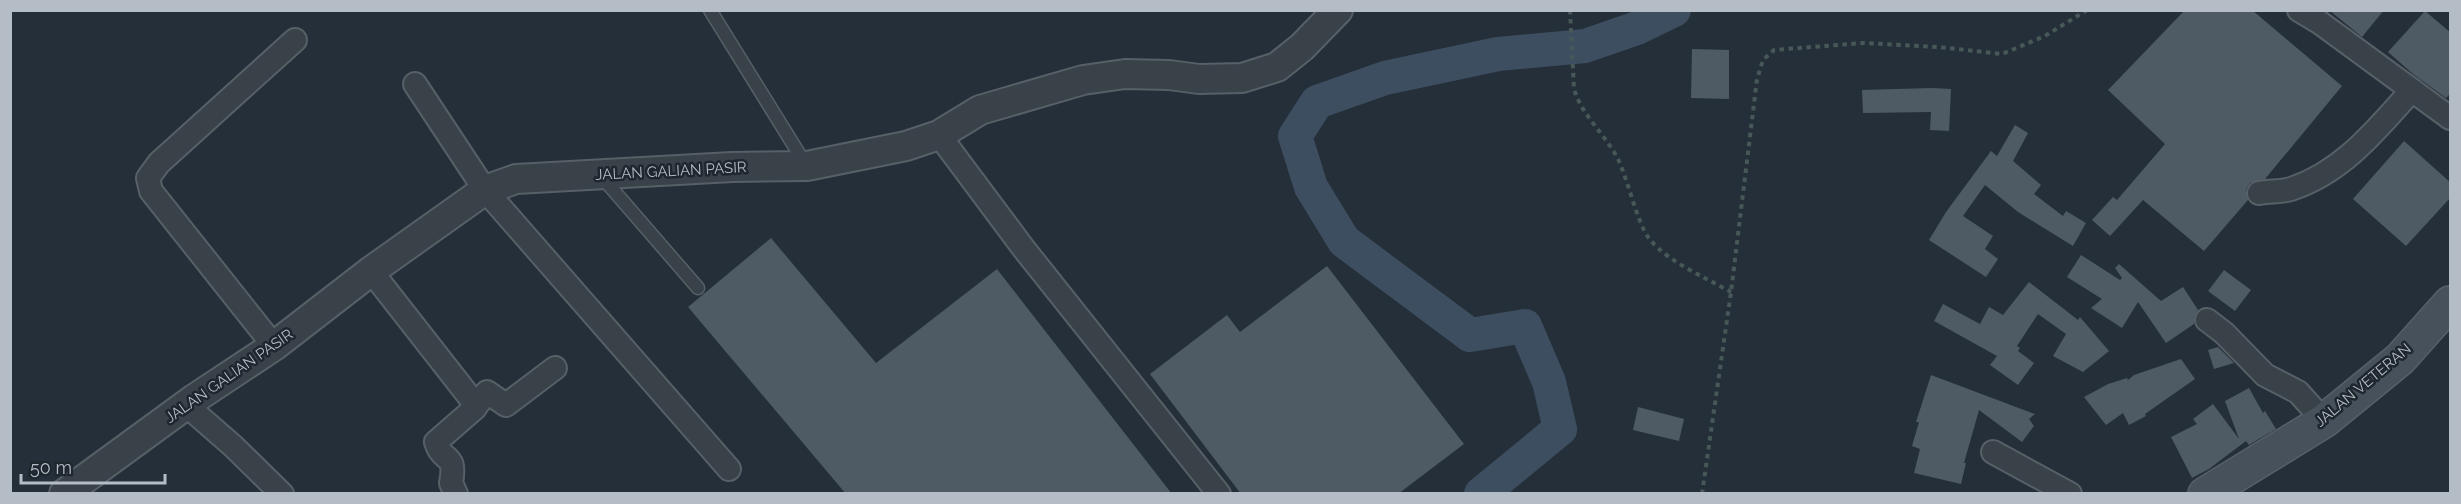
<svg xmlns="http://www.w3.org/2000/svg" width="2461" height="504" font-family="Raleway,sans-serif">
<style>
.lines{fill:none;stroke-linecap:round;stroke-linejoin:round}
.river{stroke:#3d4e60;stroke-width:34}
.building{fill:#4e5a64}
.service-casing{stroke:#575f67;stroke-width:15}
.minor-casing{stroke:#575f67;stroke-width:26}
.tertiary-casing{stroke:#575f67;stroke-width:32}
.secondary-casing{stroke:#575f67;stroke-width:36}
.path{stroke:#475859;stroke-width:4;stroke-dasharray:4.5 4.5;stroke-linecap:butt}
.service{stroke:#394149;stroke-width:12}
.minor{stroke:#394149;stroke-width:22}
.tertiary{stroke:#394149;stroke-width:28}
.secondary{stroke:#47515c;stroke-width:33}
.labels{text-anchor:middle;stroke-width:5;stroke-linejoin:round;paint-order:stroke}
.street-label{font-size:15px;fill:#b4bcc5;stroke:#1e262e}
</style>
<rect width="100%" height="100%" fill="#252f39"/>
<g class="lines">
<path class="river" d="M1481,494L1560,429L1549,382L1525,326L1470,335L1344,241L1311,187L1295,136L1317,102L1385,78L1498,54L1585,46L1637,28L1674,10"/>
</g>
<g class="building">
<path d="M2185,10H2252L2342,86L2265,179L2250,183L2246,189L2248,200L2204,251L2143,200L2110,236L2092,220L2113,197L2117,200L2165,144L2108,90Z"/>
<path d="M2329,10H2384L2362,37Z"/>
<path d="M2425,11L2451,33V93L2446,98L2413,74L2388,52Z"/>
<path d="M1692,49L1729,50V99L1691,98Z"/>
<path d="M1932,88L1951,89L1949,131L1930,130L1931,112L1863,113L1862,90Z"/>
<path d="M2015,125L2028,133L2013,161L2041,185L2034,194L2063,216L2066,211L2086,223L2073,246L2018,212L1985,185L1963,216L1993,236L1985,249L1998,259L1986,277L1929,240L1946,212L1991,151L1997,156Z"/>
<path d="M2404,141L2451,183V197L2406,246L2353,199Z"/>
<path d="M771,238L876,363L997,269L1172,494H846L688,307Z"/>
<path d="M2081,255L2120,280L2122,278L2115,268L2119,264L2161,301L2183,287L2198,310L2194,318V324L2166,343L2138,302L2122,328L2091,308L2102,299L2067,277Z"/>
<path d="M1327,266L1464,444L1398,494H1241L1150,374L1227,315L1240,332Z"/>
<path d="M2224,270L2251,290L2235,311L2208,291Z"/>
<path d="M2029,282L2078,320L2080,317L2109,351L2083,372L2053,356L2066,334L2038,314L2017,346L2020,348L2018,351L2034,363L2018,385L1990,365L1997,356L1934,321L1943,304L1980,324L1989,307L2003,315Z"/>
<path d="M2218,347L2234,363L2214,369L2208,350Z"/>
<path d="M2181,359L2195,379L2145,414L2146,416L2129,425L2123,413L2106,425L2084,397L2108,384L2127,378L2128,380L2134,375Z"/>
<path d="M1931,375L2035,414L2029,419L2034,426L2022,442L1979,410L1964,463H1966L1961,484L1914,473L1920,449L1912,446L1919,422H1916Z"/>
<path d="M2249,388L2263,413L2265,411L2276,429L2249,445L2246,441L2209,469L2192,478L2171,437L2197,424L2193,419L2213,404L2239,439L2225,401Z"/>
<path d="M1638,407L1684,419L1679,441L1633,430Z"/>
</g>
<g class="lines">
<g class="service-casing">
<g id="service">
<path d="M710,10L806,165"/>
<path d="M601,176L698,288"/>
</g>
</g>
<g class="minor-casing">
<g id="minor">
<path d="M2299,10L2319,22L2450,118"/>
<path d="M415,84L485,190L729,469"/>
<path d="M939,135L1024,249L1219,494"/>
<path d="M2259,193C2270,191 2282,192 2291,189C2343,172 2377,129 2412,90"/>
<path d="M371,271L475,404V408L436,442C442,464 457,451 451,483L456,494"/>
<path d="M2207,320L2224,333L2265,375L2298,392L2324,421"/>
<path d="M274,346L151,191L148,178L159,163L295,40"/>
<path d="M186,405L233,446L282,494"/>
<path d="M476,406L487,392L506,405L555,368"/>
<path d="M1993,452L2070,494"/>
</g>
</g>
<g class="tertiary-casing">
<path id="tertiary" d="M64,494L194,399L274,346L371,271L485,190L516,179L732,167L807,166L906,146L939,135L980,110L1083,80L1125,74L1169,75L1199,79L1242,78L1277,67L1302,47L1338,10"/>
</g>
<g class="secondary-casing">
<path id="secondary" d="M2205,494L2324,421L2400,359L2450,303"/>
</g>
<g class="path">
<path d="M1570,10L1574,89C1582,116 1605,134 1618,159C1628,181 1633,206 1643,228C1655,257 1705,277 1731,292"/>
<path d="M1702,494L1731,292L1757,79L1763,60L1774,50L1863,43L1939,47L2002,54L2045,36L2087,10"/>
</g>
<use href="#service" class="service"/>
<use href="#minor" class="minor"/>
<use href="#tertiary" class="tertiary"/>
<use href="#secondary" class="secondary"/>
</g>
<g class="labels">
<g class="street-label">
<text transform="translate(671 171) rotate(-3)" y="5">JALAN GALIAN PASIR</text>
<text transform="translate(229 376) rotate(-35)" y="5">JALAN GALIAN PASIR</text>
<text transform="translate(2363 385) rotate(-40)" y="5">JALAN VETERAN</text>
</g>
</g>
<rect width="2461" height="504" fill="none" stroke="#b4bcc5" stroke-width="24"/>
<path d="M21 474v9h144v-9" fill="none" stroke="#b4bcc5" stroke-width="3"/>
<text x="30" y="474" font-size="18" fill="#b4bcc5" stroke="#1e262e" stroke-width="4.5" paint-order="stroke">50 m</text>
</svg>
